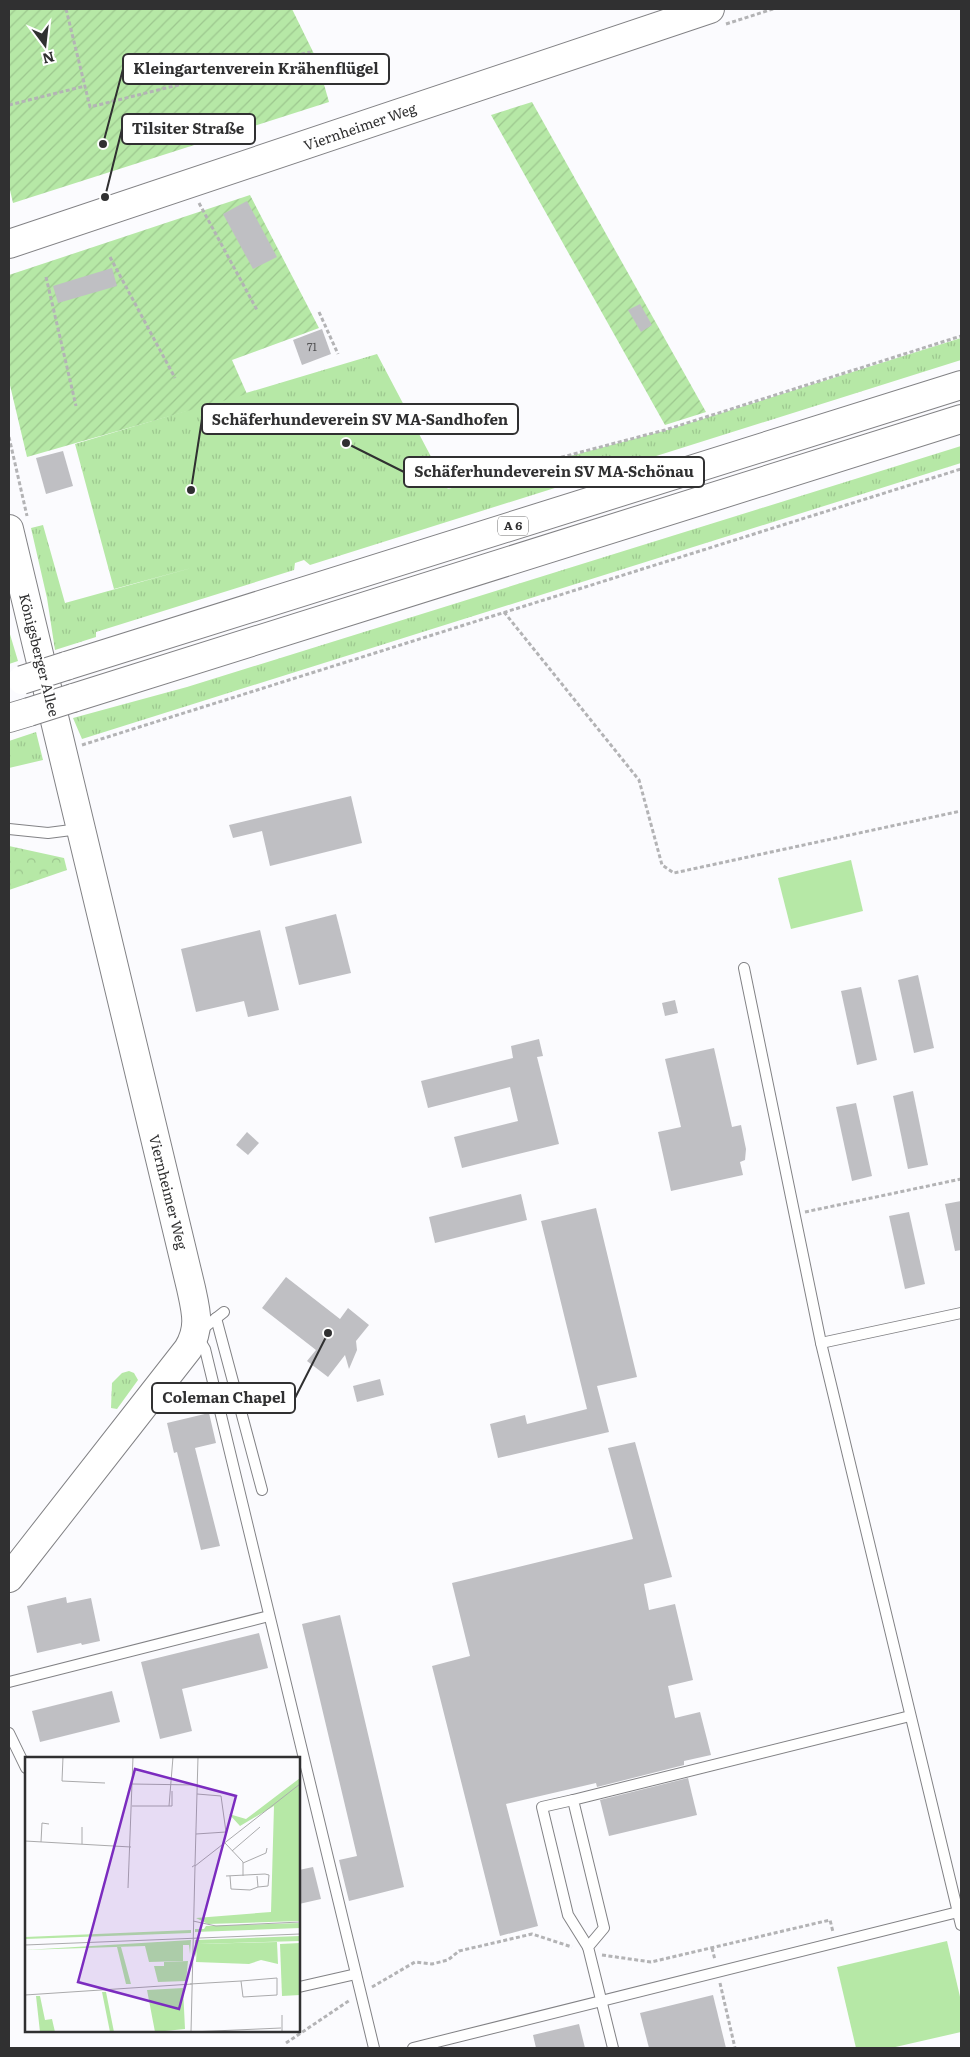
<svg xmlns="http://www.w3.org/2000/svg" width="970" height="2057" font-family="Literata,serif">
<style>
.grass{fill:url(#grass-tufts)}
.forest{fill:url(#forest-crowns)}
.garden{fill:url(#garden-furrows)}
.pitch{fill:#b6e8a6}
.building{fill:#bfbfc3}
.lines{fill:none;stroke-linecap:round;stroke-linejoin:round}
.lane-casing{stroke:#828285;stroke-width:12}
.secondary-casing{stroke:#828285;stroke-width:30}
.highway-casing{stroke:#828285;stroke-width:30}
.path{stroke:#b3b3b5;stroke-width:3;stroke-dasharray:4 2.5;stroke-linecap:butt}
.lane{stroke:#fff;stroke-width:10}
.secondary{stroke:#fff;stroke-width:28}
.highway{stroke:#fff;stroke-width:28}
.highway-bridge-casing{stroke:#828285;stroke-width:30;stroke-linecap:butt}
.highway-bridge{stroke:#fff;stroke-width:28}
.labels{text-anchor:middle;stroke-width:4;stroke-linejoin:round;paint-order:stroke}
.number-label{font-size:11px;fill:#545456}
.shield{fill:#fff;stroke:#6e6e6f;stroke-width:1}
.shield-label{font-size:12px;font-weight:bold;fill:#303031}
.street-label{font-size:14px;fill:#303031;stroke:#fff}
.inset-road{fill:none;stroke:#aaaaac;stroke-width:1}
.view{fill:#7b2cbf;fill-opacity:0.15;stroke:#7b2cbf;stroke-width:2.5}
.inset-edge{fill:none;stroke:#303031;stroke-width:2.5}
.leader{fill:none;stroke:#303031;stroke-width:2}
.callout-dot{fill:#303031;stroke:#fff;stroke-width:2}
.callout{fill:#fff;stroke:#303031;stroke-width:2}
.callout-label{font-size:15px;text-anchor:middle;font-weight:bold;fill:#303031}
</style>
<defs>
<pattern id="grass-tufts" width="24" height="20" patternUnits="userSpaceOnUse" patternTransform="scale(1.25)"><rect width="24" height="20" fill="#b6e8a6"/><path d="M3 7l-1-3M5 7V3M7 7l1-3M15 17l-1-3M17 17v-4M19 17l1-3" fill="none" stroke="#9dc78f"/></pattern>
<pattern id="forest-crowns" width="20" height="18" patternUnits="userSpaceOnUse" patternTransform="scale(1.25)"><rect width="20" height="18" fill="#b6e8a6"/><path d="M2 6a3 3 0 1 1 6 0M12 15a3 3 0 1 1 6 0" fill="none" stroke="#9dc78f"/></pattern>
<pattern id="garden-furrows" width="10" height="10" patternUnits="userSpaceOnUse" patternTransform="scale(1.25)"><rect width="10" height="10" fill="#b6e8a6"/><path d="M-1 1l2-2M0 10L10 0M9 11l2-2" fill="none" stroke="#9dc78f"/></pattern>
</defs>
<rect width="100%" height="100%" fill="#fbfbfe"/>
<g class="grass">
<path d="M961,338V360L310,565L304,560L295,563L294,570L96,632V637L55,650L47,598L31,528L43,525L65,603L195,567L114,589L75,444L377,354L448,489L667,430Z"/>
<path d="M961,446V463L82,739L73,718L187,687Z"/>
<path d="M9,631L18,661L9,664Z"/>
<path d="M36,732L43,760L9,768V741Z"/>
<path d="M129,1371L134,1373L138,1380L117,1409L111,1408L112,1383L122,1373Z"/>
</g>
<path class="forest" d="M9,846L64,858L67,870L9,890Z"/>
<g class="garden">
<path d="M9,9H292L317,60L329,102L13,203L9,186Z"/>
<path d="M532,102L706,412L665,425L491,115Z"/>
<path d="M250,195L319,328L232,360L247,394L27,457L9,381V275Z"/>
</g>
<g class="pitch">
<path d="M851,860L863,911L791,929L778,878Z"/>
<path d="M947,1941L961,2001V2032L891,2048H856L837,1967Z"/>
</g>
<g class="building">
<path d="M247,201L277,257L253,269L223,214Z"/>
<path d="M112,268L117,286L58,303L53,286Z"/>
<path d="M640,304L652,325L641,332L628,310Z"/>
<path d="M322,329L331,354L302,365L293,340Z"/>
<path d="M63,451L73,486L46,494L36,458Z"/>
<path d="M351,796L362,843L270,866L262,831L233,838L229,825Z"/>
<path d="M336,914L351,973L299,985L285,927Z"/>
<path d="M260,930L279,1010L248,1017L244,1001L196,1012L181,949Z"/>
<path d="M918,975L934,1048L914,1053L898,980Z"/>
<path d="M861,987L877,1060L857,1065L841,991Z"/>
<path d="M675,1000L678,1013L665,1016L662,1003Z"/>
<path d="M539,1039L543,1056L537,1057L559,1144L462,1168L454,1137L518,1121L510,1087L428,1108L421,1081L513,1058L511,1046Z"/>
<path d="M714,1048L732,1127L741,1125L746,1149L745,1160L740,1162L743,1175L671,1191L658,1132L681,1127L665,1059Z"/>
<path d="M913,1091L928,1165L908,1169L893,1096Z"/>
<path d="M856,1103L872,1176L852,1181L836,1107Z"/>
<path d="M247,1132L259,1143L248,1155L236,1145Z"/>
<path d="M521,1194L527,1220L435,1243L429,1217Z"/>
<path d="M961,1201V1250L955,1251L945,1204Z"/>
<path d="M596,1208L637,1377L597,1386L609,1432L498,1458L490,1424L525,1415L527,1424L587,1409L541,1221Z"/>
<path d="M909,1212L925,1284L905,1289L889,1216Z"/>
<path d="M286,1277L340,1319L348,1308L369,1325L356,1341L357,1350L349,1369L345,1355L328,1377L307,1361L316,1350L262,1308Z"/>
<path d="M380,1379L384,1395L357,1402L353,1386Z"/>
<path d="M209,1413L216,1443L195,1448L220,1546L201,1550L177,1452L174,1453L167,1423Z"/>
<path d="M635,1442L672,1577L644,1584L649,1610L675,1604L693,1680L668,1686L675,1718L700,1712L711,1755L684,1761V1765L597,1787L596,1783L506,1804L538,1926L500,1936L432,1666L470,1656L452,1583L633,1539L608,1448Z"/>
<path d="M66,1597L67,1603L91,1598L100,1641L82,1645L81,1643L37,1653L27,1606Z"/>
<path d="M340,1615L404,1887L349,1901L339,1860L357,1856L302,1624Z"/>
<path d="M259,1633L268,1668L182,1689L192,1731L160,1739L141,1662Z"/>
<path d="M112,1691L120,1722L40,1742L32,1711Z"/>
<path d="M688,1778L697,1815L609,1836L600,1800Z"/>
<path d="M313,1867L321,1899L299,1904V1870Z"/>
<path d="M713,1995L726,2048H649L640,2013Z"/>
<path d="M579,2024L585,2048H536L533,2035Z"/>
</g>
<g class="lines">
<g class="lane-casing">
<g id="lane">
<path d="M9,829L48,833L79,829"/>
<path d="M744,968L821,1343L961,1925"/>
<path d="M224,1312L196,1334L205,1349L374,2048"/>
<path d="M216,1318L262,1490"/>
<path d="M821,1343L961,1313"/>
<path d="M9,1682L269,1616"/>
<path d="M9,1733L26,1768"/>
<path d="M573,1800L542,1807L568,1915L588,1947"/>
<path d="M299,1987L356,1974"/>
<path d="M413,2048L958,1912"/>
<path d="M613,2048L588,1947L604,1928L573,1800L910,1716"/>
</g>
</g>
<g class="secondary-casing">
<g id="secondary">
<path d="M9,244L710,9"/>
<path d="M9,529L191,1288C196,1311 201,1328 188,1349L9,1578"/>
</g>
</g>
<g class="highway-casing">
<g id="highway">
<path d="M66,666L961,385"/>
<path d="M73,698L961,419"/>
<path d="M9,718L29,712"/>
</g>
</g>
<g class="path">
<path d="M66,9L90,107L310,52"/>
<path d="M726,24L773,9"/>
<path d="M9,105L85,86"/>
<path d="M199,203L257,310"/>
<path d="M110,257L175,378"/>
<path d="M46,277L76,406"/>
<path d="M319,312L338,354"/>
<path d="M9,437L27,516"/>
<path d="M448,487L665,430L961,336"/>
<path d="M504,612L639,780L662,865L674,873L961,811"/>
<path d="M82,745L961,469"/>
<path d="M805,1212L961,1179"/>
<path d="M712,1948L715,1960"/>
<path d="M602,1955L651,1962L830,1920L833,1932"/>
<path d="M720,1983L735,2048"/>
<path d="M372,1987L415,1962L432,1964L448,1960L459,1951L532,1934L572,1947"/>
<path d="M286,2043L350,2000"/>
</g>
<use href="#lane" class="lane"/>
<use href="#secondary" class="secondary"/>
<use href="#highway" class="highway"/>
<g class="highway-bridge-casing">
<g id="highway-bridge">
<path d="M22,680L66,666"/>
<path d="M29,712L73,698"/>
</g>
</g>
<use href="#highway-bridge" class="highway-bridge"/>
</g>
<g class="labels">
<g class="number-label">
<text x="312" y="351">71</text>
</g>
<rect class="shield" x="498" y="516.5" width="30" height="19" rx="4"/>
<g class="shield-label">
<text x="513" y="530">A 6</text>
</g>
<g class="street-label">
<text transform="translate(360 127) rotate(-19)" y="5">Viernheimer Weg</text>
<text transform="translate(39 655) rotate(76)" y="5">Königsberger Allee</text>
<text transform="translate(168 1192) rotate(76)" y="5">Viernheimer Weg</text>
</g>
</g>
<g transform="translate(25 1757)">
<rect width="275" height="275" fill="#fbfbfe"/>
<path d="M275,166V171L170,175V172H179L181,169ZM166,173V176L0,182V180ZM275,179V184L174,187L170,200V183ZM166,183L165,197L164,188H158V204L124,205L120,189L0,193Z" fill="#b6e8a6"/>
<path d="M275,21V164L183,167L171,161L246,155L249,49L215,69L204,57L221,62Z" fill="#b6e8a6"/>
<path d="M252,185L253,207L236,203L224,207L171,205L172,187ZM92,190H96L106,227H101ZM163,204L161,224L133,225L129,209H139V205ZM158,231L160,272L130,275L122,233ZM77,235H81L89,275H85ZM11,239H15L20,263L27,262L30,275H15Z" fill="#b6e8a6"/>
<path d="M275,186V238L257,239L255,187Z" fill="#b6e8a6"/>
<path class="inset-road" d="M38,0L37,24L80,26M107,27L172,28M107,49H144L148,0M144,49H147V34M171,77L201,75L196,39L172,37M0,84L106,90M16,85L17,66L24,67M200,86L218,105V119M57,87V70M207,94L235,70M218,106L241,96L242,91M167,110L170,108L173,0M201,119L240,117M205,119L206,132L225,133L233,130M232,119L233,130L243,129L244,118L240,117M103,131L108,0M168,164L191,169L275,165M0,188L275,177M165,227L216,224L218,240L252,238V221L216,224M0,238L167,227M166,275L170,109L275,27M166,275L256,271M257,275V258"/>
<path class="view" d="M110,12L211,39L154,252L53,225Z"/>
<rect width="275" height="275" class="inset-edge"/>
</g>
<path class="leader" d="M103 144L123 69M105 197L122 129M191 490L202 419M346 443L404 472M328 1333L295 1398"/>
<g class="callout-dot">
<circle cx="103" cy="144" r="5"/>
<circle cx="105" cy="197" r="5"/>
<circle cx="191" cy="490" r="5"/>
<circle cx="346" cy="443" r="5"/>
<circle cx="328" cy="1333" r="5"/>
</g>
<g class="callout">
<rect x="123" y="54" width="266" height="30" rx="5"/>
<rect x="122" y="114" width="133" height="30" rx="5"/>
<rect x="202" y="404" width="316" height="30" rx="5"/>
<rect x="404" y="457" width="300" height="30" rx="5"/>
<rect x="152" y="1383" width="143" height="30" rx="5"/>
</g>
<g class="callout-label">
<text x="256" y="74">Kleingartenverein Krähenflügel</text>
<text x="188" y="134">Tilsiter Straße</text>
<text x="360" y="425">Schäferhundeverein SV MA-Sandhofen</text>
<text x="554" y="477">Schäferhundeverein SV MA-Schönau</text>
<text x="224" y="1403">Coleman Chapel</text>
</g>
<rect width="970" height="2057" fill="none" stroke="#303031" stroke-width="20"/>
<g transform="translate(45 45) rotate(165)" stroke="#ffffff" stroke-width="4" paint-order="stroke">
<path d="M0-4L9 19L0 12L-9 19Z" fill="#303031"/>
<text y="-8" font-size="14" font-weight="bold" text-anchor="middle" fill="#303031">N</text>
</g>
</svg>
